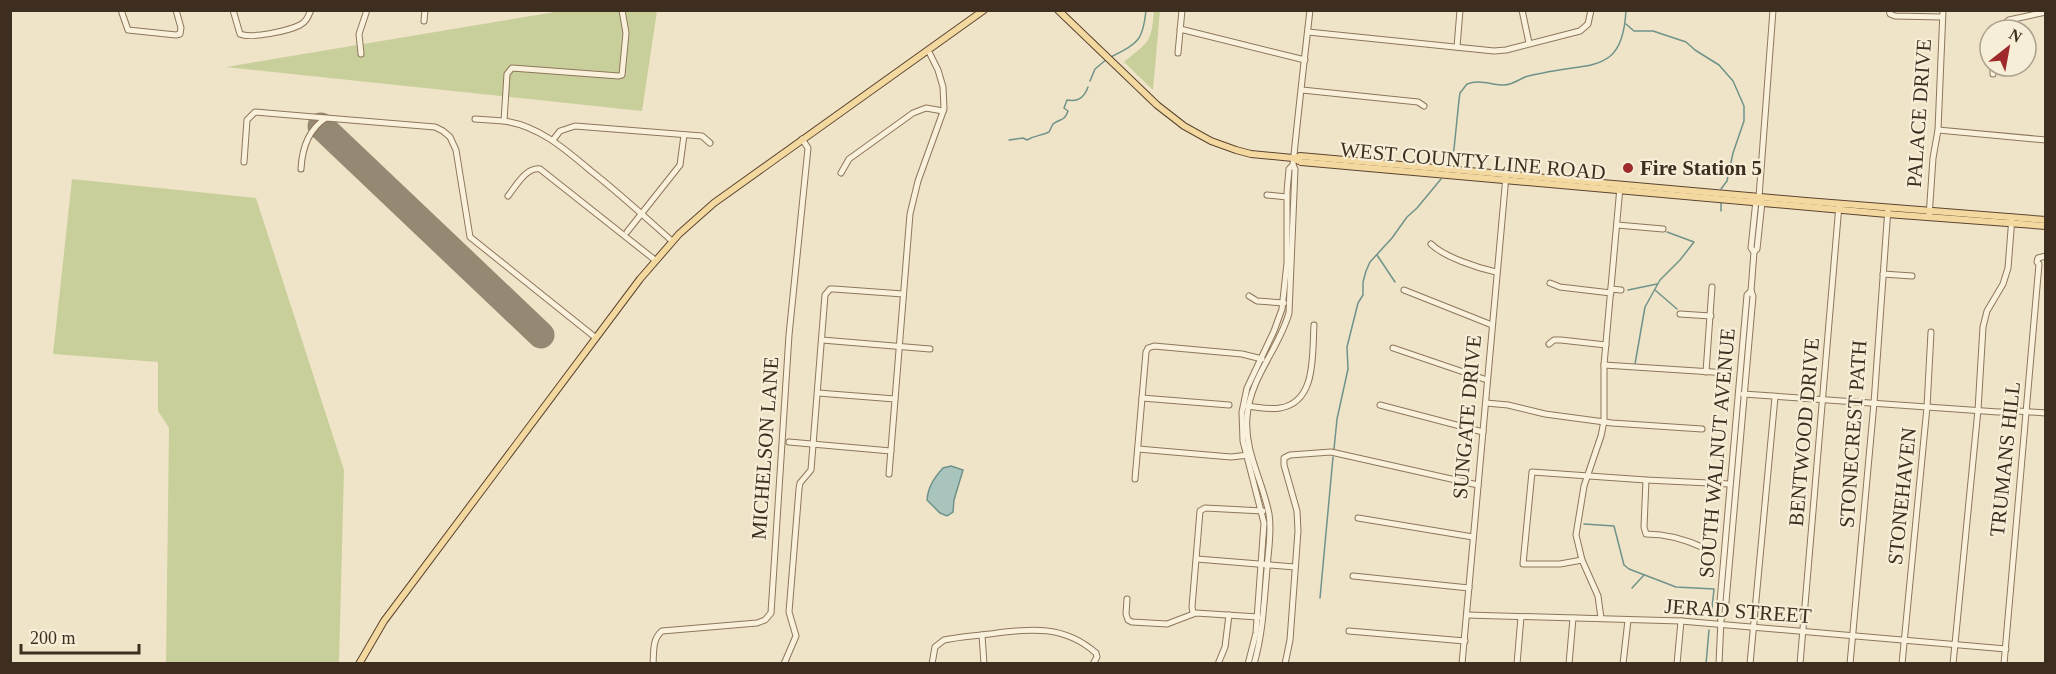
<svg xmlns="http://www.w3.org/2000/svg" width="2056" height="674" font-family="'Times New Roman',serif">
<style>
.green{fill:#c9cf9b}
.water{fill:#a9c4bc;stroke:#6f938a;stroke-width:1.5}
.lines{fill:none;stroke-linecap:round;stroke-linejoin:round}
.stream{stroke:#6f938a;stroke-width:1.5}
.runway{stroke:#968974;stroke-width:27}
.minor-casing{stroke:#8d765c;stroke-width:7}
.major-casing{stroke:#5b4430;stroke-width:8}
.minor{stroke:#faf1dc;stroke-width:5}
.major{stroke:#f3d9a0;stroke-width:6}
.poi-dot{fill:#9e2a2b;stroke:#f7eed8;stroke-width:2}
.labels{text-anchor:middle;stroke-width:4.5;stroke-linejoin:round;paint-order:stroke}
.street-label{font-size:21px;fill:#3d2e20;stroke:#f7eed8}
.poi-label{font-size:21px;font-weight:bold;fill:#3d2e20;stroke:#f7eed8;text-anchor:start}
</style>
<rect width="100%" height="100%" fill="#f0e4c8"/>
<g class="green">
<path d="M561,11H657L642,111L226,67Z"/>
<path d="M1154,11H1160L1153,90L1124,62C1149,41 1151,44 1154,11Z"/>
<path d="M72,179L256,198L344,470L339,663H166L169,428L158,411V362L53,354Z"/>
</g>
<path class="water" d="M951,466L963,470L954,500L953,512L947,516L940,513L927,500C928,487 934,478 943,468Z"/>
<g class="lines">
<g class="stream">
<path d="M1626,24L1634,31H1653L1686,42L1695,50L1719,65L1733,81L1744,106V121L1733,153L1727,181L1721,189"/>
<path d="M1111,57C1138,43 1143,41 1146,10"/>
<path d="M1090,81L1095,69L1107,59"/>
<path d="M1009,140L1023,138L1027,140C1035,135 1041,136 1049,132L1053,124C1061,118 1064,122 1068,111L1064,108L1067,100C1078,102 1084,98 1088,87"/>
<path d="M1449,165L1454,149L1459,100L1460,93L1467,84C1480,79 1491,85 1504,85C1512,85 1518,80 1525,77C1531,75 1537,74 1543,73C1592,62 1623,74 1626,10"/>
<path d="M1721,203V211"/>
<path d="M1377,255L1395,282"/>
<path d="M1628,290L1657,284"/>
<path d="M1655,290L1677,309"/>
<path d="M1635,364L1645,307L1660,280L1680,260L1694,242L1667,232"/>
<path d="M1334,449L1337,419L1348,369L1347,347L1358,303L1363,295V282L1366,271L1370,262L1392,238L1407,217L1417,208L1441,179"/>
<path d="M1584,524L1614,526L1624,565L1629,569L1676,587L1714,589L1711,617"/>
<path d="M1632,588L1644,575"/>
<path d="M1320,598L1333,457"/>
<path d="M1706,664L1709,630"/>
</g>
<path class="runway" d="M321,126L541,335"/>
<g class="minor-casing">
<g id="minor">
<path d="M121,10L128,30L176,35L180,34L181,28L176,10"/>
<path d="M233,10L240,34C251,39 288,31 300,25C306,22 308,17 311,10"/>
<path d="M622,10L626,33L622,75L619,76L512,68L507,74L504,121C539,126 565,149 591,171C619,193 645,217 672,241"/>
<path d="M1522,10L1529,43"/>
<path d="M1889,10L1890,14L1895,16L1942,17"/>
<path d="M424,21L425,10"/>
<path d="M1180,29L1305,60"/>
<path d="M1997,30L2009,20L2046,12"/>
<path d="M1308,32L1494,51L1506,50L1580,31L1588,24L1591,10"/>
<path d="M1457,47L1460,10"/>
<path d="M1178,53L1182,10"/>
<path d="M361,54L359,34L367,10"/>
<path d="M1993,74V66"/>
<path d="M1302,90L1418,102L1424,106"/>
<path d="M475,119L504,121"/>
<path d="M1938,130L2046,140"/>
<path d="M553,140L560,131L575,126L702,136L710,143"/>
<path d="M244,162L247,120L255,112L326,118"/>
<path d="M301,169C302,149 309,129 326,118L435,127L443,131L450,137L456,150L470,237L596,338"/>
<path d="M841,173L849,159L913,113L926,108L943,111"/>
<path d="M1267,195L1287,197"/>
<path d="M508,196C516,186 526,167 540,169L655,260"/>
<path d="M1929,217L1933,158L1938,130L1943,10"/>
<path d="M1617,225L1663,229"/>
<path d="M627,232L680,165L684,135"/>
<path d="M1431,244C1444,257 1478,268 1496,272"/>
<path d="M1754,252L1751,248L1756,200"/>
<path d="M1883,274L1912,276"/>
<path d="M1550,283L1560,287L1611,293"/>
<path d="M1611,289L1621,290"/>
<path d="M1404,290L1492,325"/>
<path d="M1249,296L1257,301L1284,303"/>
<path d="M1680,314L1711,316"/>
<path d="M822,340L930,349"/>
<path d="M1549,344L1554,340H1561L1606,345"/>
<path d="M1393,348L1487,380"/>
<path d="M1604,365L1728,373"/>
<path d="M1706,372L1712,287"/>
<path d="M818,393L895,399"/>
<path d="M1743,394L1998,412L2018,411L2046,413"/>
<path d="M1142,398L1229,405"/>
<path d="M1486,403L1508,405L1545,414L1612,423L1702,429"/>
<path d="M1380,405L1483,432"/>
<path d="M1247,406C1258,407 1269,410 1280,408C1317,402 1312,354 1314,325"/>
<path d="M789,442L891,451"/>
<path d="M1138,449L1231,457L1249,455"/>
<path d="M889,474L910,214L918,181L944,109L943,87L938,70L928,50"/>
<path d="M1135,479L1146,352L1148,348L1154,346L1242,354L1262,359"/>
<path d="M1646,480L1644,527L1646,534C1665,534 1687,540 1704,548"/>
<path d="M1358,518L1473,537"/>
<path d="M1197,559L1295,567"/>
<path d="M1582,560L1560,564H1523L1532,472L1646,480L1730,484"/>
<path d="M1353,576L1469,588"/>
<path d="M1127,599L1126,614L1128,620L1132,622L1167,624L1196,613L1258,617"/>
<path d="M1193,613L1192,607L1200,511L1205,508L1263,511"/>
<path d="M1467,615L1681,621L2006,649"/>
<path d="M1601,618L1598,596L1582,560L1576,535L1584,486L1601,436L1604,421V365L1620,187"/>
<path d="M1721,619L1725,613L1753,296L1751,291L1754,252L1757,249L1762,202L1759,197L1773,10"/>
<path d="M1349,631L1465,641"/>
<path d="M982,635L984,664"/>
<path d="M653,664C654,652 652,639 662,631L757,623L765,620L771,613L789,335L808,148L802,139"/>
<path d="M784,664L796,636L789,612L799,489L800,483L811,470L825,295L830,289H834L903,294"/>
<path d="M932,664L935,647L944,640C959,637 975,636 990,634C1030,629 1063,624 1096,653L1097,657L1093,664"/>
<path d="M1218,664L1225,647L1229,615"/>
<path d="M1248,664L1256,633L1264,523L1243,441L1242,412L1247,388L1274,331L1282,309L1287,263V192L1289,169L1293,165"/>
<path d="M1254,664C1263,633 1264,601 1267,569C1268,551 1272,532 1269,514C1263,482 1244,451 1247,417C1250,377 1279,349 1289,313L1295,169L1293,165C1298,114 1304,62 1310,10"/>
<path d="M1285,664L1290,640L1298,531L1297,511L1284,465V458L1290,455L1331,452L1478,485"/>
<path d="M1462,664L1506,176"/>
<path d="M1517,664L1521,617"/>
<path d="M1569,664L1573,618"/>
<path d="M1623,664L1628,620"/>
<path d="M1677,664L1681,621"/>
<path d="M1719,664L1721,619L1719,613L1747,295L1751,291"/>
<path d="M1750,664L1775,397"/>
<path d="M1800,664L1839,205"/>
<path d="M1850,664L1874,403L1888,208"/>
<path d="M1902,664L1927,407L1931,332"/>
<path d="M1953,664L1978,410L1983,327L1987,311L2003,284L2008,268L2012,217"/>
<path d="M2004,664C2015,530 2028,398 2039,264L2037,262L2038,258L2046,256"/>
</g>
</g>
<g class="major-casing">
<g id="major">
<path d="M1058,10L1157,105L1184,126L1211,141L1236,150L1251,154L1293,158L1301,162L1887,214L2046,226"/>
<path d="M1294,158L1300,156L1806,201L2046,220"/>
<path d="M359,664L384,621L640,279L679,234L714,203L984,10"/>
</g>
</g>
<use href="#minor" class="minor"/>
<use href="#major" class="major"/>
</g>
<circle class="poi-dot" cx="1628" cy="168" r="6"/>
<g class="labels">
<g class="street-label">
<text transform="translate(1919 113) rotate(-86)" y="7">PALACE DRIVE</text>
<text transform="translate(1473 161) rotate(5)" y="7">WEST COUNTY LINE ROAD</text>
<text transform="translate(1467 417) rotate(-85)" y="7">SUNGATE DRIVE</text>
<text transform="translate(1804 432) rotate(-85)" y="7">BENTWOOD DRIVE</text>
<text transform="translate(1853 434) rotate(-86)" y="7">STONECREST PATH</text>
<text transform="translate(765 448) rotate(-86)" y="7">MICHELSON LANE</text>
<text transform="translate(1717 453) rotate(-85)" y="7">SOUTH WALNUT AVENUE</text>
<text transform="translate(2005 459) rotate(-84)" y="7">TRUMANS HILL</text>
<text transform="translate(1902 496) rotate(-84)" y="7">STONEHAVEN</text>
<text transform="translate(1738 611) rotate(4)" y="7">JERAD STREET</text>
</g>
<g class="poi-label">
<text x="1640" y="175">Fire Station 5</text>
</g>
</g>
<rect width="2056" height="674" fill="none" stroke="#3d2e20" stroke-width="24"/>
<g transform="translate(2008 48) rotate(31)"><circle r="28" fill="#f7eed8" stroke="#ada18e" stroke-width="1.5"/>
<path d="M0-4.5L10 22L0 15L-10 22Z" fill="#9e2a2b"/>
<text y="-9" font-size="16" font-weight="bold" text-anchor="middle" fill="#3d2e20">N</text>
</g>
<path d="M21 644v9h118v-9" fill="none" stroke="#3d2e20" stroke-width="3"/>
<text x="30" y="644" font-size="18" fill="#3d2e20" stroke="#f7eed8" stroke-width="4.5" paint-order="stroke">200 m</text>
</svg>
